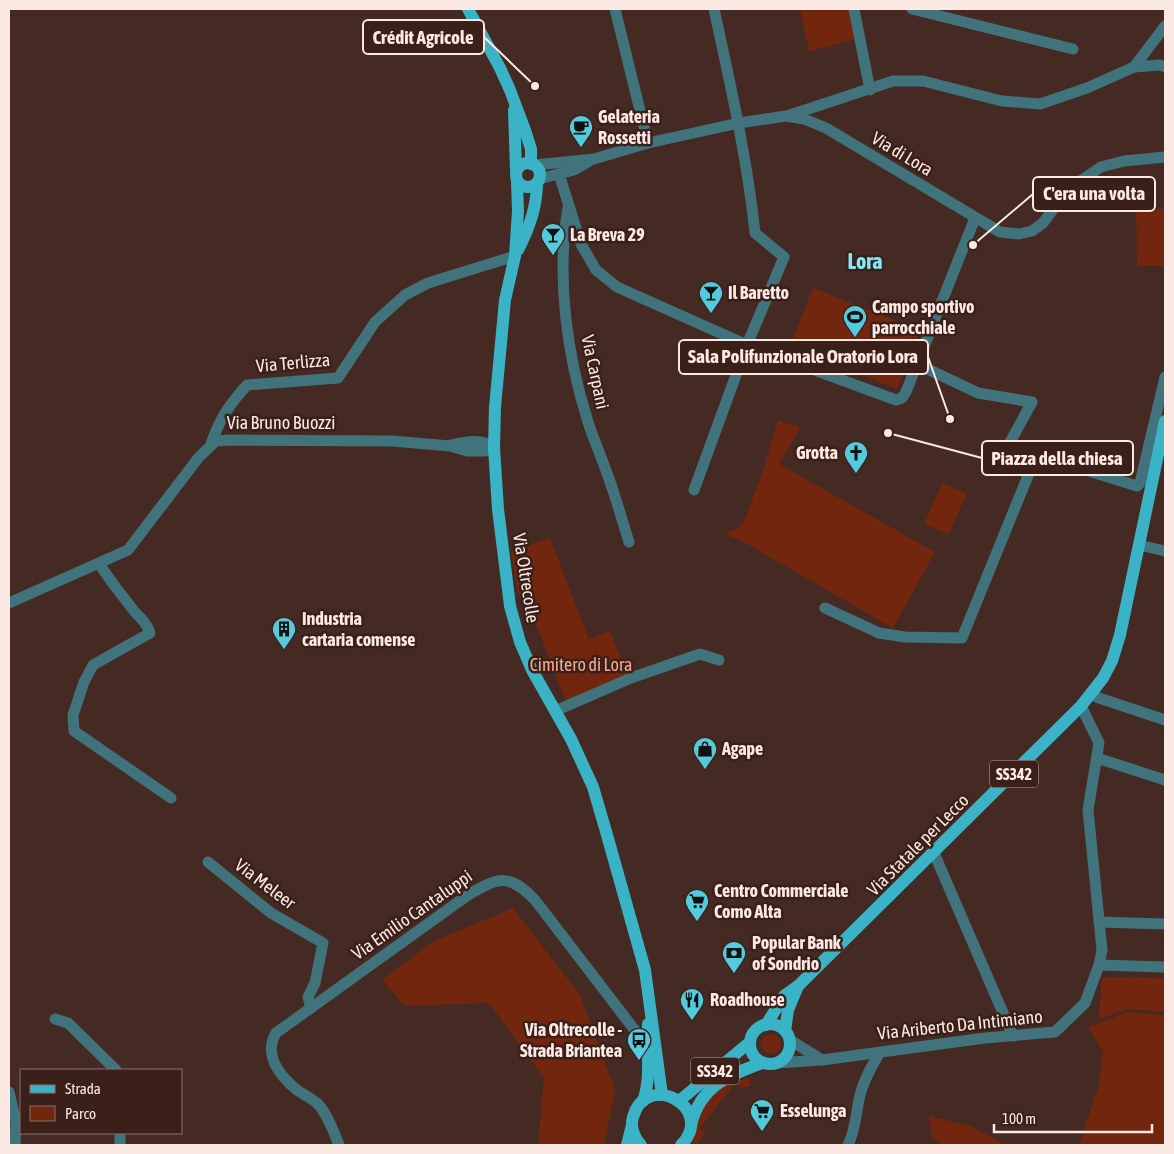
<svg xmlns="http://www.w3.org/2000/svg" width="1174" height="1154" font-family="'Asap Condensed',sans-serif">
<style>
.green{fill:#73260e}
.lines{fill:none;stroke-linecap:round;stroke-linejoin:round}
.minor{stroke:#40737c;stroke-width:11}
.major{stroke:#39b3c5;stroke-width:12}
.labels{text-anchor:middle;stroke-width:5;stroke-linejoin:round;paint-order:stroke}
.shield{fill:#3a2019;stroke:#c2ada7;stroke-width:1}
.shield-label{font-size:16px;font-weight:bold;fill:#fce9e4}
.poi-label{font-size:18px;font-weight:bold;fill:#fce9e4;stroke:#3a2019;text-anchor:start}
.street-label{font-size:18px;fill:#fce9e4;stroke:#3a2019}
.park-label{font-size:18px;fill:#f4aa94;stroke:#3a2019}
.district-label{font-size:22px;font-weight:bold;fill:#81e9fa;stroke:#3a2019}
.leader{fill:none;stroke:#fce9e4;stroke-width:2}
.callout-dot{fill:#fce9e4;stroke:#3a2019;stroke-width:2}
.callout{fill:#3a2019;stroke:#fce9e4;stroke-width:2}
.callout-label{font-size:19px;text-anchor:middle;font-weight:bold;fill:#fce9e4}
</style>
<rect width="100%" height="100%" fill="#442a22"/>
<g class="green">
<path d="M800,9H853L860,38L809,51Z"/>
<path d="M1164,209L1165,266H1137L1136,209Z"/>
<path d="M813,288L920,330L897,389L790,346Z"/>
<path d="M778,420L800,428L779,464L935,552L893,628L742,541L725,534L741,526L747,514L762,474Z"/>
<path d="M942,483L967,493L949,534L924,524Z"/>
<path d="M550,538L589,639L610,631L627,675L566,702L524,593L518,594L511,551Z"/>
<path d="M513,908L580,995L615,1090L604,1145H538L544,1078L489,1003L405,1006L382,980L434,941Z"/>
<path d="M1102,977L1165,978V1012L1127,1009L1099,1019Z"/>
<path d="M1128,1012L1165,1015V1145H1079L1099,1085L1103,1052L1088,1027Z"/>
<circle cx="771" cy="1044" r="10"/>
<path d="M749,1078L751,1086L742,1088L735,1083L700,1128L706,1133L696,1145H692C696,1135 696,1125 700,1114C707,1094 729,1082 749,1078Z"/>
<path d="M929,1116L971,1126L1006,1145H942L932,1137Z"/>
</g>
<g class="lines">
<g class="minor">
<path d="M615,9L648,143"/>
<path d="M854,9L870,90"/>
<path d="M912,9L1073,49"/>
<path d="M1134,67L1160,65L1165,67"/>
<path d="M790,115L893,81H923L1002,101L1040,104L1087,88L1134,67L1165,26"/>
<path d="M535,165L594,159L648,143L739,123L786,116L804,119L826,128L1000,232L1019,234L1032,231L1043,223L1068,189L1101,167L1124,161L1165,157"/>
<path d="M559,174L581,244L596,270L617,287L747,345L896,400L902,398L906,392L975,218"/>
<path d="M539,179L574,170L588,162"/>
<path d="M568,208C556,277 567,356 588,422C594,441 602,458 608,476C616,498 622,520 629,542"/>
<path d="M917,364L978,393L1032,402L1008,446L1137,486L1140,483L1165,377"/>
<path d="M211,444C220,418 229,405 247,385L338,378L375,322L405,295L428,283L515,256"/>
<path d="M451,445C465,442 483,438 494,448"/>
<path d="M694,490L747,345L784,257L755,233C747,157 730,83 714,9"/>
<path d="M1139,545L1165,551"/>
<path d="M99,563C109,580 122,595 134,611C141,619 147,623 150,633L93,665L84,682L73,715L74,731L171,798"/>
<path d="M9,603L128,550L199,457L216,441L229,440L392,441L450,446L467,451H485L494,448"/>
<path d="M825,608L879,633L905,637L962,638L1036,456"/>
<path d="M1091,694L1099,698L1165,720"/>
<path d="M555,711L631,678L700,654L719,660"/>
<path d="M1097,758L1165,780"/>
<path d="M934,853L1013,1036"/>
<path d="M208,862L271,913L323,943L315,983L308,997L311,1008"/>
<path d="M1099,922L1165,924"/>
<path d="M1099,965L1165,967"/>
<path d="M55,1019L68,1023L116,1070"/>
<path d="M790,1040L822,1060"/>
<path d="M777,1063L822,1060L985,1038L1055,1032L1085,1003L1099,965L1102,950L1088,810L1099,743L1081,706"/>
<path d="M9,1092L16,1122L15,1145"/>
<path d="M120,1145V1133"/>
<path d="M339,1145C334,1132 327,1113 317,1103C311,1098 304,1095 297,1090C280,1076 263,1055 276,1033L468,895C499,877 509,873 535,900L647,1046"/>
<path d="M848,1145C856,1129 856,1112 860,1095C864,1079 872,1066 880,1052"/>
</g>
<g class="major">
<path d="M468,9L500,68L510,90L525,130L531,149V164"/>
<path d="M514,110L516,170"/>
<circle cx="528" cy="175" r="12"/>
<path d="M517,182L518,211L515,256L505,300L495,407L494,448L498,509L510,606L520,642L532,670L571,739L593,787L605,828L645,970L662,1095"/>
<path d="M518,250C529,229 537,207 537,183"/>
<circle cx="770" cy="1044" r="20"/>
<path d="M766,1025L784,996L798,986L1081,706L1103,678L1112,661L1120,635L1165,421"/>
<path d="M785,1031L788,1010L798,986"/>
<path d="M643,1101C652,1076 646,1050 648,1024"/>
<path d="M679,1101L750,1042"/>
<path d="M691,1125C700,1086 729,1075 762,1063"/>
<path d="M627,1145L632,1125"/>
<path d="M641,1145C634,1138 630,1127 633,1117C647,1069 717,1109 681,1145"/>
</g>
</g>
<defs>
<g id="cafe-pin" transform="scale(1.25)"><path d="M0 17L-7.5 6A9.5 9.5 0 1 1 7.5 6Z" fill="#54cadd" stroke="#3a2019"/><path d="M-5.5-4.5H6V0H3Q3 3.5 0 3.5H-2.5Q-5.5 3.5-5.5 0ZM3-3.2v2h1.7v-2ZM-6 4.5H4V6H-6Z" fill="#111"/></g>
<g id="bar-pin" transform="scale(1.25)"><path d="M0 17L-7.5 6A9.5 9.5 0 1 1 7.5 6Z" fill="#54cadd" stroke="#3a2019"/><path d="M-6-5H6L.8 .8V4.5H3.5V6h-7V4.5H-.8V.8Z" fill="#111"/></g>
<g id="stadium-pin" transform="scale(1.25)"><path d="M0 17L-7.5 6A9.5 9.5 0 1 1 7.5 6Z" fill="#54cadd" stroke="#3a2019"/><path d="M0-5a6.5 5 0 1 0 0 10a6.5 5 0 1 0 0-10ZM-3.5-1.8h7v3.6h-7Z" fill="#111"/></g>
<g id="church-pin" transform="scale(1.25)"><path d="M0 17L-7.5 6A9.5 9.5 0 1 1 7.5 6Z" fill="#54cadd" stroke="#3a2019"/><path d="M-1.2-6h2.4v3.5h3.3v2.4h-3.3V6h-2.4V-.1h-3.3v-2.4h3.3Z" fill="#111"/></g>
<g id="building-pin" transform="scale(1.25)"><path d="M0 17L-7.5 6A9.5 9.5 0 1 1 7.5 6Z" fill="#54cadd" stroke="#3a2019"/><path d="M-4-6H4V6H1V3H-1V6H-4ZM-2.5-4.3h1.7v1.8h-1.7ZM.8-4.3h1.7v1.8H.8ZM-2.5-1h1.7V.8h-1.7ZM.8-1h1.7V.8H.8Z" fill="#111"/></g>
<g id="shop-pin" transform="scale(1.25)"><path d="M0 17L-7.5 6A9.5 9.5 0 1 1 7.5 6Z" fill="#54cadd" stroke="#3a2019"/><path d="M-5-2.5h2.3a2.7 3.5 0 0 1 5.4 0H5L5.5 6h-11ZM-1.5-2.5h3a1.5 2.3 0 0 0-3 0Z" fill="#111"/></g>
<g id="supermarket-pin" transform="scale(1.25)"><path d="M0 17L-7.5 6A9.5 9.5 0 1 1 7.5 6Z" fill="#54cadd" stroke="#3a2019"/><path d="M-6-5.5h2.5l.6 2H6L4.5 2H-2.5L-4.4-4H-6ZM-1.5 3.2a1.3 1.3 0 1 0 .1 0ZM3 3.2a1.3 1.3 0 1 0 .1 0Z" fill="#111"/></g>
<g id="bank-pin" transform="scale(1.25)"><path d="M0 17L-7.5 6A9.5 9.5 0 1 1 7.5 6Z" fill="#54cadd" stroke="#3a2019"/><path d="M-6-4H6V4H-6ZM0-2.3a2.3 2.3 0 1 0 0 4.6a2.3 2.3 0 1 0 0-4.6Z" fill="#111"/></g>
<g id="restaurant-pin" transform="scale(1.25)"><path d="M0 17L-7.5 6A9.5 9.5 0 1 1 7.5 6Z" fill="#54cadd" stroke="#3a2019"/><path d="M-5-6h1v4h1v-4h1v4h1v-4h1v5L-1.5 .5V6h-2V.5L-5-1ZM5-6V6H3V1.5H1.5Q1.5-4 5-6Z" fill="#111"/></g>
<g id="bus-pin" transform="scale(1.25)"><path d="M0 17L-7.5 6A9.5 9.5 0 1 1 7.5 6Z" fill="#54cadd" stroke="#3a2019"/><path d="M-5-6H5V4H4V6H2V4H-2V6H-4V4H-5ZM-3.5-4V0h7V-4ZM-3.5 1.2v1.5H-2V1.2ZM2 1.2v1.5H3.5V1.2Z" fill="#111"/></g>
</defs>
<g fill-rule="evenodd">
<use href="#cafe-pin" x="581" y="127"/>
<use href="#bar-pin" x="553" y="235"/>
<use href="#bar-pin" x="711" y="293"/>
<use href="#stadium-pin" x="855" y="317"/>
<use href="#church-pin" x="856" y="453"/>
<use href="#building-pin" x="284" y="629"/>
<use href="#shop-pin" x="705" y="749"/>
<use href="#supermarket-pin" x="697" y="901"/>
<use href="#bank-pin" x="734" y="953"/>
<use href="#restaurant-pin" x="692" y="1000"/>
<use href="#bus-pin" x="639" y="1040"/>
<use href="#supermarket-pin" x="762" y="1111"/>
</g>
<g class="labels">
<g class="shield">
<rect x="990" y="760.5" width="48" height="27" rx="4"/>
<rect x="691" y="1057.5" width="48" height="27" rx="4"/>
</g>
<g class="shield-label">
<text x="1014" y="780">SS342</text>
<text x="715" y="1077">SS342</text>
</g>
<g class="poi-label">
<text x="598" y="123">Gelateria<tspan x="598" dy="21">Rossetti</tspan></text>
<text x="570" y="241">La Breva 29</text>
<text x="728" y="299">Il Baretto</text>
<text x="872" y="313">Campo sportivo<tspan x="872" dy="21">parrocchiale</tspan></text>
<text x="838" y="459" text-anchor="end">Grotta</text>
<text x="302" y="625">Industria<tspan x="302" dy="21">cartaria comense</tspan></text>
<text x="722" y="755">Agape</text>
<text x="714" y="897">Centro Commerciale<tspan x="714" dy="21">Como Alta</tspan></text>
<text x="752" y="949">Popular Bank<tspan x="752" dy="21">of Sondrio</tspan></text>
<text x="710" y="1006">Roadhouse</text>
<text x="622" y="1036" text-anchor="end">Via Oltrecolle -<tspan x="622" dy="21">Strada Briantea</tspan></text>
<text x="780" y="1117">Esselunga</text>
</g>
<g class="street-label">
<text transform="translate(902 154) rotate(31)" y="6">Via di Lora</text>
<text transform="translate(293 363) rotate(-5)" y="6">Via Terlizza</text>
<text transform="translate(595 372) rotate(78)" y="6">Via Carpani</text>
<text x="281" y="429">Via Bruno Buozzi</text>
<text transform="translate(526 578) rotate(81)" y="6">Via Oltrecolle</text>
<text transform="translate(918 845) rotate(-45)" y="6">Via Statale per Lecco</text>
<text transform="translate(265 884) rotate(37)" y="6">Via Meleer</text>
<text transform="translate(412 915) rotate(-35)" y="6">Via Emilio Cantaluppi</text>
<text transform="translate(960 1025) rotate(-6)" y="6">Via Ariberto Da Intimiano</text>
</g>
<g class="park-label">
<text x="581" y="671">Cimitero di Lora</text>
</g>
<g class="district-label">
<text x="865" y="269">Lora</text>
</g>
</g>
<path class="leader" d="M535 86L484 37M973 245L1033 194M950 419L928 357M888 433L982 458"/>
<g class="callout-dot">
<circle cx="535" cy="86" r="5"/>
<circle cx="973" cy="245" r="5"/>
<circle cx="950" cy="419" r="5"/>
<circle cx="888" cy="433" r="5"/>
</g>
<g class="callout">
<rect x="363" y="20" width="121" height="34" rx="5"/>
<rect x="1033" y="177" width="122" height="34" rx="5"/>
<rect x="679" y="340" width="249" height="34" rx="5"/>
<rect x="982" y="441" width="151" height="34" rx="5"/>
</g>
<g class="callout-label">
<text x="423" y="44">Crédit Agricole</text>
<text x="1094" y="200">C'era una volta</text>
<text x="803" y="363">Sala Polifunzionale Oratorio Lora</text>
<text x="1057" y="465">Piazza della chiesa</text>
</g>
<rect width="1174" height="1154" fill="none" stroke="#fce9e4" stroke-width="20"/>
<rect x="20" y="1069" width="162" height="65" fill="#3a2019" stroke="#88706a"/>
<rect x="30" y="1085" width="25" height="8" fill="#39b3c5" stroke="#88706a"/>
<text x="65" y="1094" font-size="15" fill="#fce9e4">Strada</text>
<rect x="30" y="1106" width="25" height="15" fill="#73260e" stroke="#88706a"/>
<text x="65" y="1119" font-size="15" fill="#fce9e4">Parco</text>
<path d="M994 1124v8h158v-8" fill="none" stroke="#fce9e4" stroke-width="2.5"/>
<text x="1002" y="1124" font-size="15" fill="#fce9e4" stroke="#3a2019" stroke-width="4" paint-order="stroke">100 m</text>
</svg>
